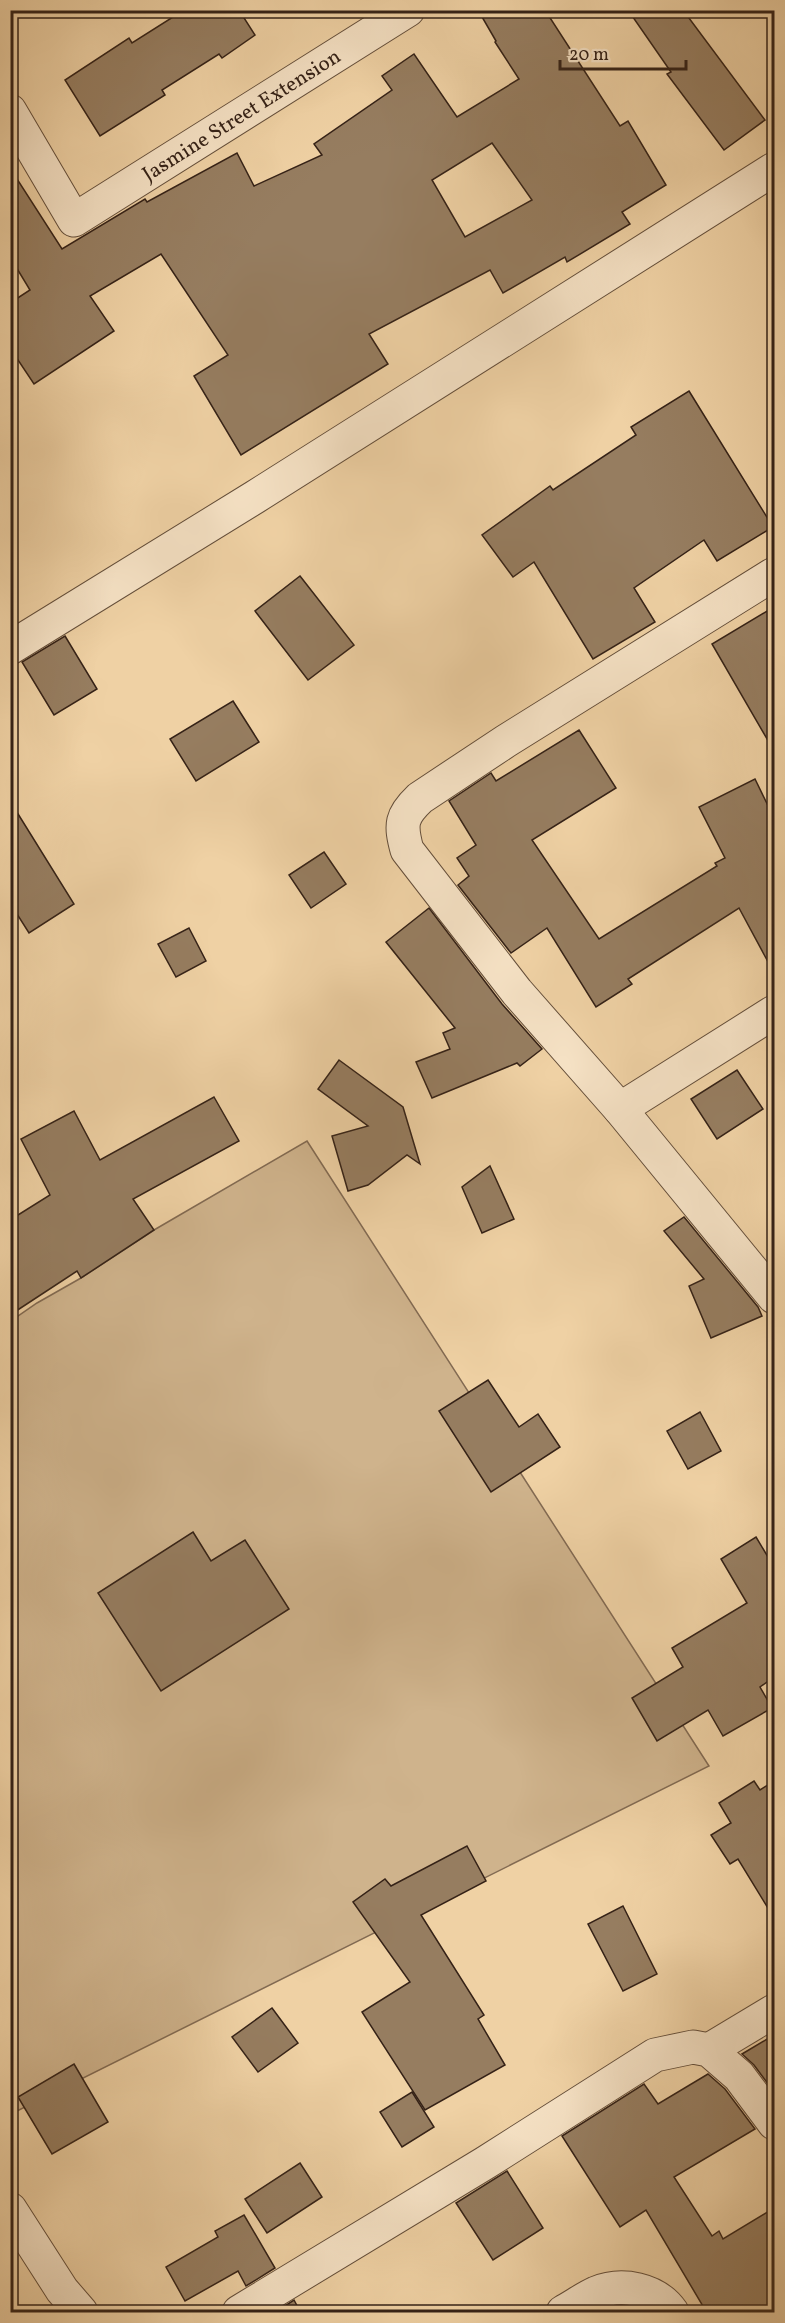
<svg xmlns="http://www.w3.org/2000/svg" width="785" height="2323" font-family="Vollkorn,serif">
<style>
.green{fill:#cfb38c;stroke:#826a52;stroke-width:1.5}
.building{fill:#967d60;stroke:#352217;stroke-width:1.5;fill-rule:evenodd}
.lines{fill:none;stroke-linecap:round;stroke-linejoin:round}
.street-casing{stroke:#644e3a;stroke-width:35}
.street{stroke:#f5e1c4;stroke-width:33}
.labels{text-anchor:middle;stroke-width:6;stroke-linejoin:round;paint-order:stroke}
.street-label{font-size:21px;fill:#352217;stroke:#f5e1c4}
</style>
<rect width="100%" height="100%" fill="#efd1a4"/>
<filter id="stains"><feTurbulence type="fractalNoise" baseFrequency=".00333" numOctaves="4"/><feColorMatrix values="0 0 0 0 .2 0 0 0 0 .09 0 0 0 0 .02 0 0 0 .5 -.17"/></filter>
<radialGradient id="worn" r=".72"><stop offset=".6" stop-color="#630" stop-opacity="0"/><stop offset="1" stop-color="#630" stop-opacity=".3"/></radialGradient>
<path class="green" d="M307,1141L709,1766L11,2114V1321L37,1303L81,1278L154,1230Z"/>
<g class="building">
<path d="M184,10H239L255,35L222,58L219,54L162,90L165,95L100,136L65,80L129,38L132,43Z"/>
<path d="M478,10H545L620,126L628,121L666,185L622,212L630,224L567,262L565,257L503,293L490,270L369,334L388,364L241,455L194,376L228,355L161,254L90,296L114,331L34,384L10,348V303L30,290L10,257V168L62,249L145,199L147,202L237,153L254,186L322,155L314,144L392,90L382,76L414,54L457,117L519,79L495,42L496,41ZM492,143L532,200L465,237L432,180Z"/>
<path d="M628,10H683L765,120L724,150L667,74L671,72Z"/>
<path d="M689,391L773,527L717,561L704,540L634,588L655,622L593,659L534,562L513,577L482,535L550,486L553,490L636,435L631,427Z"/>
<path d="M300,576L354,645L308,680L255,611Z"/>
<path d="M774,607V751L712,644Z"/>
<path d="M65,636L97,689L54,715L22,662Z"/>
<path d="M233,701L259,742L196,781L170,739Z"/>
<path d="M579,730L616,788L532,840L599,939L717,866L715,863L725,858L699,807L755,779L774,818V973L739,908L628,979L632,984L596,1007L547,928L511,953L458,885L469,876L457,858L476,845L449,801L491,773L496,781Z"/>
<path d="M10,801L74,904L29,933L10,903Z"/>
<path d="M324,852L346,884L311,908L289,875Z"/>
<path d="M429,908L502,1004L542,1049L520,1066L517,1063L432,1098L416,1062L450,1049L443,1033L455,1028L386,942Z"/>
<path d="M189,928L206,961L176,977L158,944Z"/>
<path d="M339,1060L403,1107L420,1164L407,1155L368,1185L348,1191L332,1136L368,1126L318,1089Z"/>
<path d="M737,1070L763,1109L717,1139L691,1099Z"/>
<path d="M214,1097L239,1141L133,1199L154,1230L81,1278L77,1271L10,1315V1220L50,1195L21,1139L74,1111L100,1160Z"/>
<path d="M490,1166L514,1219L482,1233L462,1187Z"/>
<path d="M684,1217L758,1307L762,1316L711,1338L689,1286L704,1279L664,1231Z"/>
<path d="M488,1380L519,1427L538,1414L560,1447L491,1492L439,1411Z"/>
<path d="M700,1412L721,1451L688,1469L667,1431Z"/>
<path d="M193,1532L211,1561L245,1540L289,1609L161,1691L98,1593Z"/>
<path d="M756,1537L774,1567V1677L760,1687L772,1708L723,1736L708,1710L657,1741L632,1698L683,1667L672,1648L747,1603L721,1559Z"/>
<path d="M754,1781L760,1790L774,1781V1918L738,1859L730,1864L711,1835L731,1823L719,1803Z"/>
<path d="M467,1846L486,1881L421,1915L484,2015L478,2019L505,2065L425,2110L362,2012L410,1982L353,1902L385,1879L391,1886Z"/>
<path d="M623,1906L657,1974L623,1991L588,1924Z"/>
<path d="M272,2008L298,2043L258,2072L232,2037Z"/>
<path d="M774,2035V2092L754,2065L742,2054Z"/>
<path d="M74,2064L108,2122L52,2154L18,2097Z"/>
<path d="M708,2074L725,2089L755,2129L674,2177L712,2236L719,2231L723,2239L774,2208V2313H707L646,2210L620,2227L562,2136L644,2084L658,2104Z"/>
<path d="M412,2092L434,2127L402,2147L380,2112Z"/>
<path d="M300,2163L322,2197L267,2233L245,2199Z"/>
<path d="M507,2171L543,2228L493,2260L456,2203Z"/>
<path d="M244,2215L275,2268L246,2286L238,2271L185,2301L166,2267L218,2237L215,2231Z"/>
<path d="M294,2300L301,2313H274Z"/>
</g>
<g class="lines">
<g class="street-casing">
<g id="street">
<path id="s1" d="M10,111L74,220L408,10"/>
<path d="M774,574L506,741L420,798C401,816 400,824 407,850L517,992L620,1109L774,1297"/>
<path d="M10,648L255,497L774,169"/>
<path d="M620,1109L774,1012"/>
<path d="M709,2050L774,2011"/>
<path d="M10,2209L62,2290L81,2312"/>
<path d="M239,2312L485,2163L655,2055L693,2047L709,2050L739,2076L774,2123"/>
<path d="M563,2312C574,2306 585,2298 596,2293C622,2282 656,2289 672,2312"/>
</g>
</g>
<use href="#street" class="street"/>
</g>
<g class="labels">
<g class="street-label">
<text dy="7" stroke="none"><textPath href="#s1" startOffset="324">Jasmine Street Extension</textPath></text>
</g>
</g>
<rect width="785" height="2323" fill="none" stroke="#efd1a4" stroke-width="36"/>
<rect x="12" y="12" width="761" height="2299" fill="none" stroke="#352217" stroke-width="3"/>
<rect x="18" y="18" width="749" height="2287" fill="none" stroke="#352217" stroke-width="1.5"/>
<path d="M560 60v9h126v-9" fill="none" stroke="#352217" stroke-width="3"/>
<text x="569" y="60" font-size="18" fill="#352217" stroke="#f5e1c4" stroke-width="4.5" paint-order="stroke">20 m</text>
<rect width="100%" height="100%" filter="url(#stains)"/>
<rect width="100%" height="100%" fill="url(#worn)"/>
</svg>
